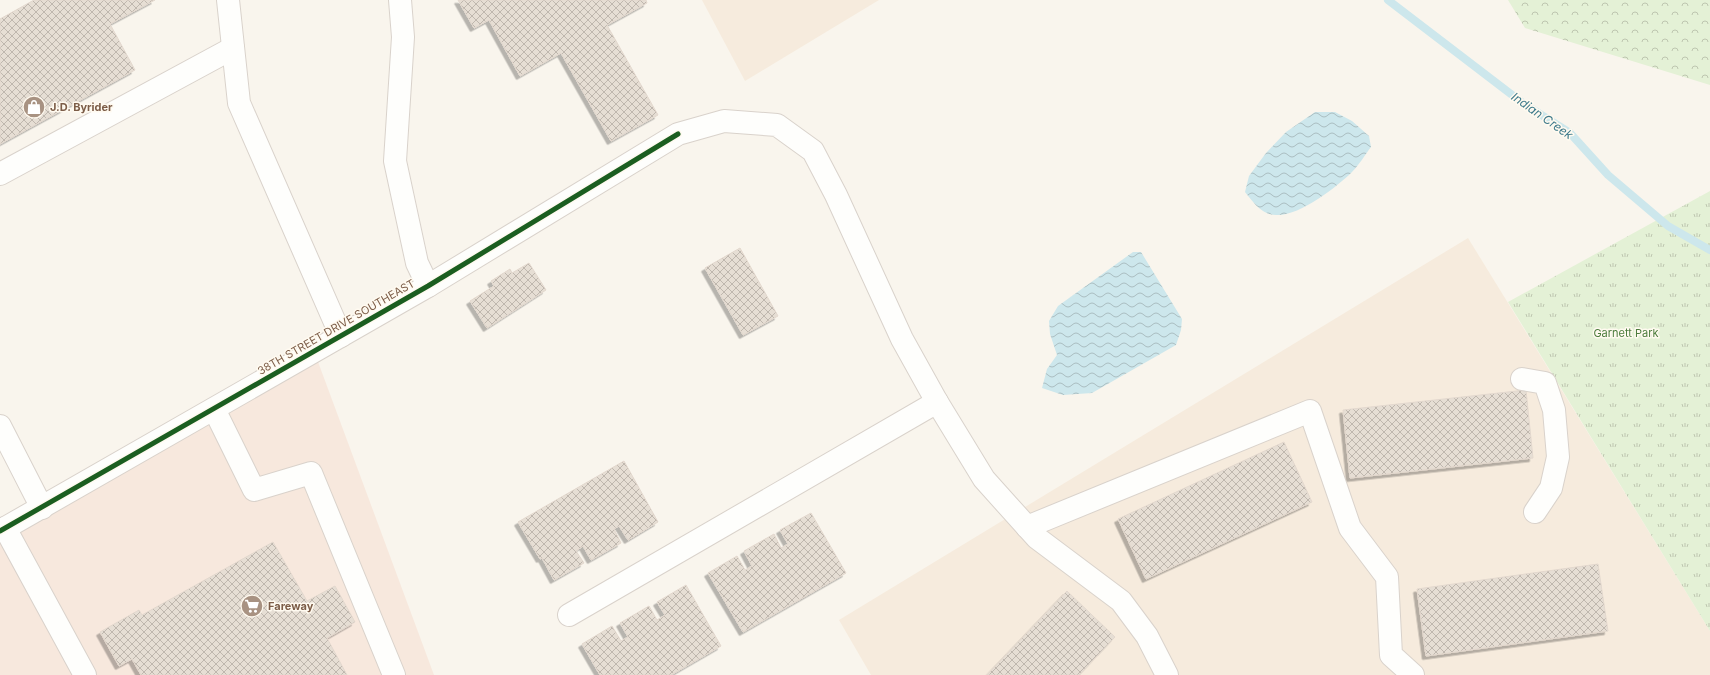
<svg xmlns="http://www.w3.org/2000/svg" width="1710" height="675" font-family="Inter,sans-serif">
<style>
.residential{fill:#f6ebdd}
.commercial{fill:#f7e8dd}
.forest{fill:url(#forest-crowns)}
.park{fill:url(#park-tufts)}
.water{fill:url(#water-waves)}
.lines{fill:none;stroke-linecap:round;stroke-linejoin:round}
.stream{stroke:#cde7ec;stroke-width:8}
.building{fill:url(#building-cross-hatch);stroke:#e3d8ce;filter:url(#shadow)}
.minor-casing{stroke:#d9d2cb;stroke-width:24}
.minor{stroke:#fefefc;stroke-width:22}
.cycleway-casing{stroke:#fffaf0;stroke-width:8}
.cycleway{stroke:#1b5e20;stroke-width:5}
.labels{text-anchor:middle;stroke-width:3;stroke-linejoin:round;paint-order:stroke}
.poi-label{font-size:11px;font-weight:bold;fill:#7c5d48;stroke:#fffaf0;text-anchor:start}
.street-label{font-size:11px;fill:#7c5d48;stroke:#fffaf0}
.park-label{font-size:11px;fill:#4c7c3c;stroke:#fffaf0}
.water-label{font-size:12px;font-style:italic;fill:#3d798a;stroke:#fffaf0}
</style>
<defs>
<pattern id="forest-crowns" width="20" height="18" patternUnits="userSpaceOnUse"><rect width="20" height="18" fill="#e4f1d6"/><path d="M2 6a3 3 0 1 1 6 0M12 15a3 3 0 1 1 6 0" fill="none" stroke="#bec6b0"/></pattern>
<pattern id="park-tufts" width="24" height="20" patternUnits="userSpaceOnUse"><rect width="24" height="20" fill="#e4f1d6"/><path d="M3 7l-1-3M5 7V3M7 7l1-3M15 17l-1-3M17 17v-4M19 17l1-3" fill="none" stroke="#bec6b0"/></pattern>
<pattern id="water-waves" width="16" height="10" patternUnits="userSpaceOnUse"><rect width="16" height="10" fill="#cde7ec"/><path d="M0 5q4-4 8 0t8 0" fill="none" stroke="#abbec1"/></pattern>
<pattern id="building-cross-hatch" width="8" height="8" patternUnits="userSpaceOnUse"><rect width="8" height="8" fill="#e6ded4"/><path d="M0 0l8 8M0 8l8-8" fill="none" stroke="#bfb7ae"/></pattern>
<filter id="shadow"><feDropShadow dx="-3.5" dy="3.5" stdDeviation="0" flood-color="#0004"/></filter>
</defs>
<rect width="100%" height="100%" fill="#f9f5ed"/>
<g class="residential">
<path d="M702,0H879L745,81Z"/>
<path d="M1468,238L1710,631V675H871L839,620Z"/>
</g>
<path class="commercial" d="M314,351L434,675H0V531Z"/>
<path class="forest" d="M1508,0H1710V85L1525,28Z"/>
<path class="park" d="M1710,191V631L1508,302Z"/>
<g class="water">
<path d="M1315,112H1335L1352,121L1369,136L1371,147C1365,155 1359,165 1352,172C1337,187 1298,217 1276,215C1262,215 1253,202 1245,192L1249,176L1266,153L1286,132Z"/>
<path d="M1133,252H1141L1182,319L1181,330L1176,345L1092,393L1063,395L1042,388L1047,369L1057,355L1050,334L1049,321L1058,306Z"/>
</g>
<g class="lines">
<path class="stream" d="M1388,0L1524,104L1570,133L1608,175L1668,226L1710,250"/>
</g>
<g class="building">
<path d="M34,0H155L110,24L135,70L0,144V19Z"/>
<path d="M458,0H646L647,3L607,25L658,115L611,141L561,53L520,76L489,20L474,28Z"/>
<path d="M740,248L778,316L743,335L705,268Z"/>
<path d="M529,263L546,290L487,328L470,301L494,286L491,281L510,269L512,273Z"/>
<path d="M1526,390L1533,458L1350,478L1343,410Z"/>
<path d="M1284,442L1312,502L1146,579L1118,519Z"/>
<path d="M624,461L658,522L628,540L619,526L614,529L621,543L591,560L583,546L576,551L584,563L554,580L542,558L540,559L518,522Z"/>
<path d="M811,513L846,573L743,632L708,573L737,556L745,570L752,566L744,551L774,534L781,548L788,544L780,530Z"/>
<path d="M273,542L307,601L335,586L355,622L327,638L347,675H141L132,659L119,666L100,632L139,610L142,615Z"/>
<path d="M1598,564L1608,631L1426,656L1417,589Z"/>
<path d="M686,585L721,646L671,675H600L582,644L612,626L621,641L628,637L620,623L649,606L657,620L665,615L657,602Z"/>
<path d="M1067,591L1115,637L1079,675H987Z"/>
</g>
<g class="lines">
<g class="minor-casing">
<g id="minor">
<path d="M228,0L239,103L341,336"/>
<path d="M400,0L403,37L395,161L417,263L428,286"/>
<path d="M0,174L233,48"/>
<path d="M1522,379L1545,383L1554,410L1558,457L1551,488L1535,512"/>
<path d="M214,409L254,490L311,473L394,675"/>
<path d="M0,426L42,508"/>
<path d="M1027,527L1310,411L1350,528L1387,577L1391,655L1413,675"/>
<path d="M5,528L85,675"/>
<path d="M0,531L428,286L678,134L724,121L777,125L813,151L836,195L902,339L937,402L984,479L1037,538L1121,601L1147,636L1167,675"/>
<path d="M569,615L937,402"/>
</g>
</g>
<use href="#minor" class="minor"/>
<g class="cycleway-casing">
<path id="cycleway" d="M0,531L428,286L678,134"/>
</g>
<use href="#cycleway" class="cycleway"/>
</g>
<defs>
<g id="shop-disc" transform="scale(1.15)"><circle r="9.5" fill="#a89282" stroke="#fffaf0"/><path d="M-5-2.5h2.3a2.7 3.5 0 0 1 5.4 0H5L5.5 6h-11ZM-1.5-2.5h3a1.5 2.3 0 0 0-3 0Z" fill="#fff"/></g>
<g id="supermarket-disc" transform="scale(1.15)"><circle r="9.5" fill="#a89282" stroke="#fffaf0"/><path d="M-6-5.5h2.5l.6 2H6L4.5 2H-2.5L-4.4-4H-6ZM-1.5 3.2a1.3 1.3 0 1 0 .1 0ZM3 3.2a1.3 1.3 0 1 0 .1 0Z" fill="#fff"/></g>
</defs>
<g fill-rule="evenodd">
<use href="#shop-disc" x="34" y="107"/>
<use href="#supermarket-disc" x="252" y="606"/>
</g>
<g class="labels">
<g class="poi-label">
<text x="50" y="111">J.D. Byrider</text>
<text x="268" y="610">Fareway</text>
</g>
<g class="street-label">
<text transform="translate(336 327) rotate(-30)" y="4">38TH STREET DRIVE SOUTHEAST</text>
</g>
<g class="park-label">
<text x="1626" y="337">Garnett Park</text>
</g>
<g class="water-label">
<text transform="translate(1542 116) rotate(35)" y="4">Indian Creek</text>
</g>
</g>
</svg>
